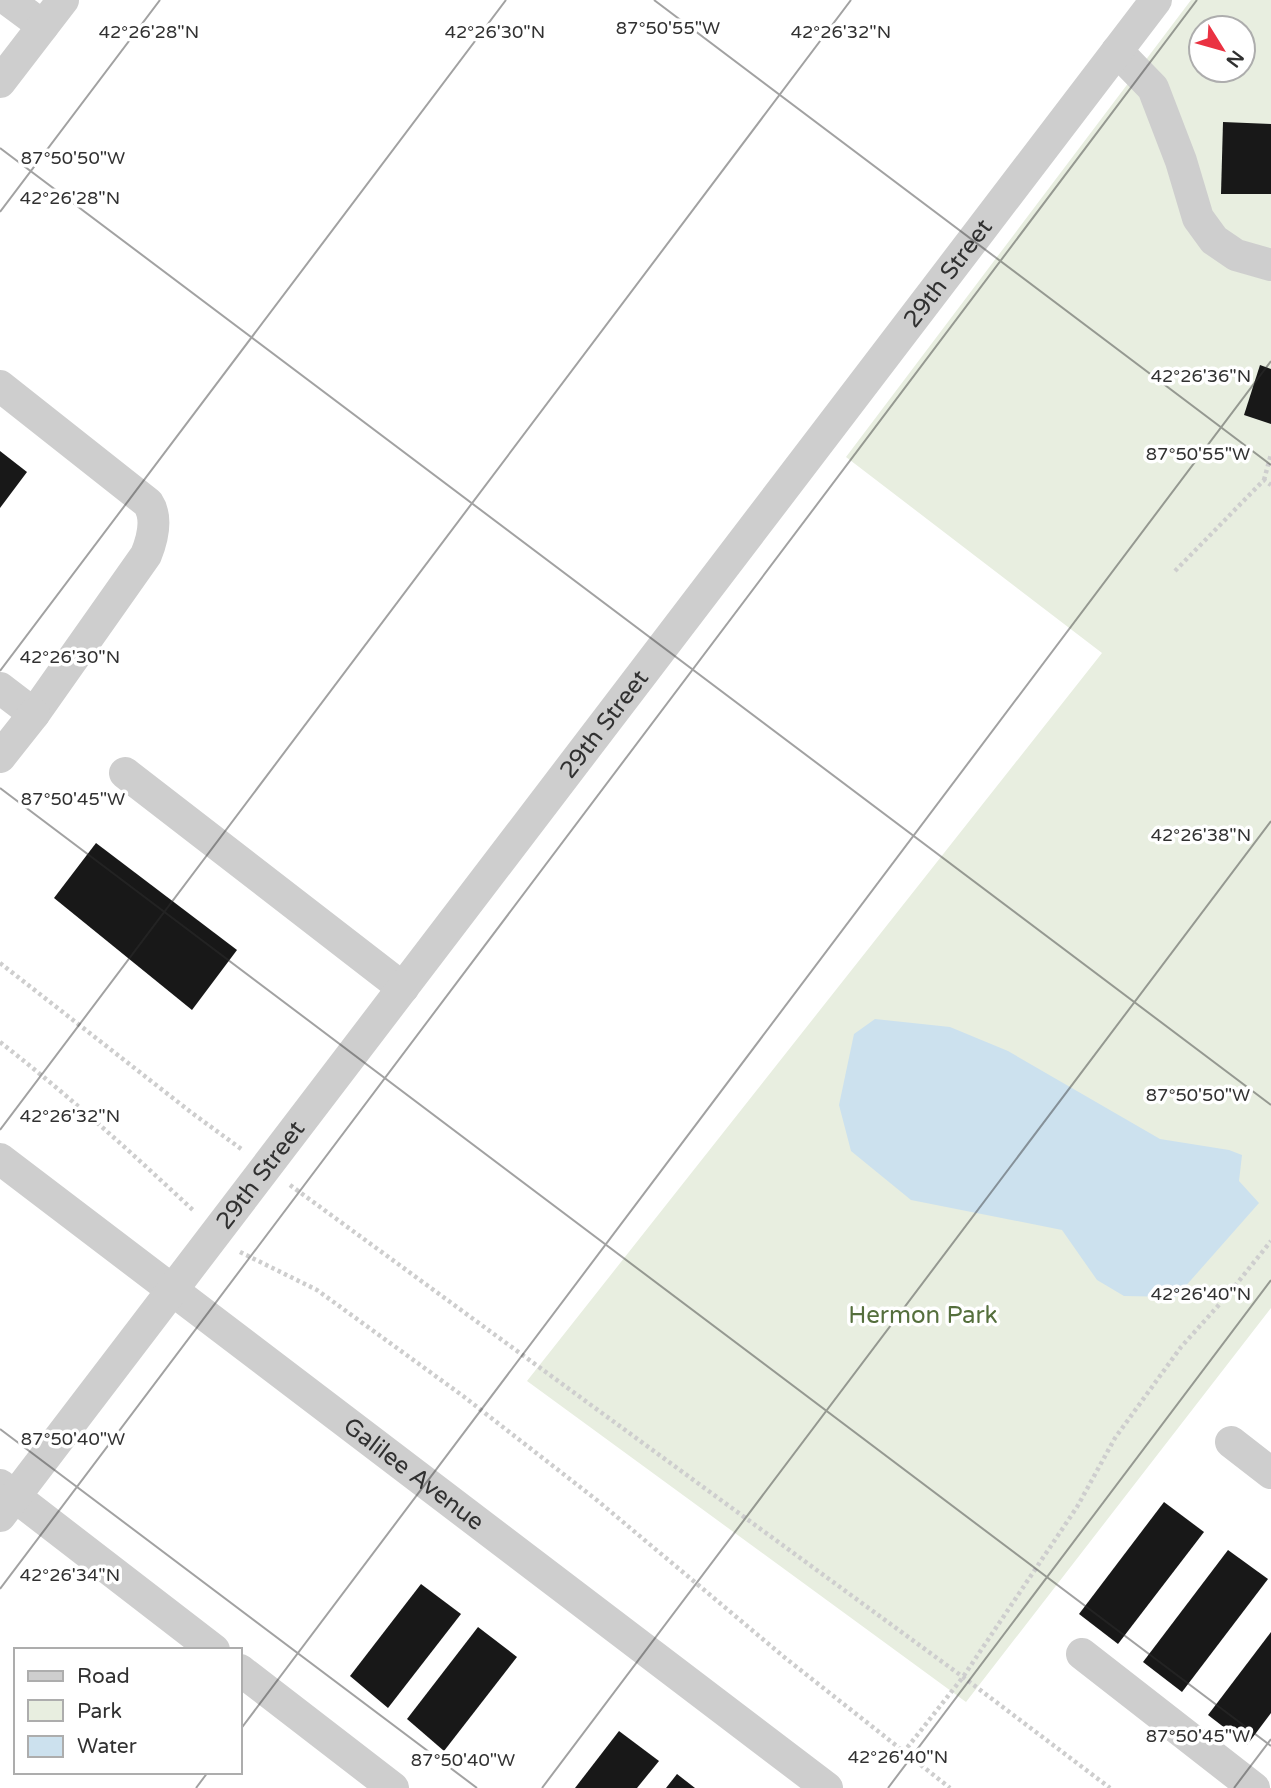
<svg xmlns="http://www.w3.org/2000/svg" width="1271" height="1788" font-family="'Varela Round',sans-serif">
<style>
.green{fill:#e8eee0;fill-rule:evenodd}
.water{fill:#cce1ee}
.building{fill:#181818}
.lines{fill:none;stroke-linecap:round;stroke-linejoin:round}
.path{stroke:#cecece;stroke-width:4.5;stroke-dasharray:3.5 3.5;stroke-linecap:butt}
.minor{stroke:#cecece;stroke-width:32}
.ticks{fill:none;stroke:#313131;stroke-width:2;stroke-opacity:0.45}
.labels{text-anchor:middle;stroke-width:7;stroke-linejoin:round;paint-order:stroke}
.street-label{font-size:24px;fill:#313131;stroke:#fff}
.park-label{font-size:24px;fill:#556f3d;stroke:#fff}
.ticks-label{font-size:18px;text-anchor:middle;fill:#313131;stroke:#fff;stroke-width:7;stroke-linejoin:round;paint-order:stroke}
</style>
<rect width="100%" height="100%" fill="#fff"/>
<path class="green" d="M1191,0H1271V1308L966,1702L527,1381L1102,653L846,457ZM1201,28H1243V70H1201Z"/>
<path class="water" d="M875,1019L950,1027L1008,1051L1160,1139L1229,1150L1242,1155L1239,1181L1259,1203L1176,1297L1124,1296L1097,1280L1062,1230L911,1200L851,1151L839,1105L854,1034Z"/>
<g class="building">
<path d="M1223,122L1271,124V194H1221Z"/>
<path d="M1260,365L1271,369V424L1244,415Z"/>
<path d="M0,451L27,472L0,508Z"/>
<path d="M96,843L237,950L192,1010L54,898Z"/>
<path d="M1164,1502L1204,1532L1118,1644L1079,1614Z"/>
<path d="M1228,1550L1268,1579L1182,1692L1143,1662Z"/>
<path d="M421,1584L461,1614L388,1708L350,1676Z"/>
<path d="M478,1627L517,1657L444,1751L407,1719Z"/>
<path d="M1271,1632V1713L1247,1745L1208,1715Z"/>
<path d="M619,1731L659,1761L637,1788H575Z"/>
<path d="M677,1774L695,1788H666Z"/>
</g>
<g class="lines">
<g class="path">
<path d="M1264,480L1271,454"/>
<path d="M1175,571L1264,480L1271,485"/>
<path d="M0,963L192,1113L244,1151"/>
<path d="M0,1042C68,1095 132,1153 195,1212"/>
<path d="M290,1185L963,1677L1110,1788"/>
<path d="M240,1252L317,1290L463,1396L598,1501L784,1657L950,1788"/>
<path d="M903,1753L963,1677L1077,1507L1115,1438L1181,1347L1226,1297L1271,1241"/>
</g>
<g class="minor">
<path d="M8,0L43,26"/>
<path d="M1117,51L1153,88L1181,161L1198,218L1214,240L1236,255L1271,265"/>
<path d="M0,82L63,0"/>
<path d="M0,386L148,503C158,518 152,540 146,555L34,714L0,688"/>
<path d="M0,757L34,714"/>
<path d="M125,773L403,988"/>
<path id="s1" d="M0,1159L827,1788"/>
<path d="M1231,1442L1271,1473"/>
<path d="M0,1485L214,1650"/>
<path id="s2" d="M0,1516L1156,0"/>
<path d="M1082,1654L1254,1788"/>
<path d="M240,1670L393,1788"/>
</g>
</g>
<path class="ticks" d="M654,0L1271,465M0,148L1271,1105M0,212L160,0M0,671L506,0M0,788L1271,1746M0,1130L851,0M0,1429L477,1788M0,1589L1197,0M240,1730L1271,361M196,1788L208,1772M542,1788L1271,821M888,1788L1271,1280M1234,1788L1271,1739"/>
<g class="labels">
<g class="street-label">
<text dy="8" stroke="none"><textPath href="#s2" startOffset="1563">29th Street</textPath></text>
<text dy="8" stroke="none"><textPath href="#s2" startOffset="996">29th Street</textPath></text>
<text dy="8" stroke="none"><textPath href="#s2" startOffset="429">29th Street</textPath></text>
<text dy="8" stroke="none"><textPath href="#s1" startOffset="520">Galilee Avenue</textPath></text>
</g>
<g class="park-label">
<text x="923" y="1323">Hermon Park</text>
</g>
</g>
<g class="ticks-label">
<text x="668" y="34">87°50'55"W</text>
<text x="149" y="38">42°26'28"N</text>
<text x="495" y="38">42°26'30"N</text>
<text x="841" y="38">42°26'32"N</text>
<text x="73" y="164">87°50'50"W</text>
<text x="70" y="204">42°26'28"N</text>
<text x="1201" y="382">42°26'36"N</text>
<text x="1198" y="460">87°50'55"W</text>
<text x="70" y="663">42°26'30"N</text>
<text x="73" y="805">87°50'45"W</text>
<text x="1201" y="841">42°26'38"N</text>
<text x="1198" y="1101">87°50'50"W</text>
<text x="70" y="1122">42°26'32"N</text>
<text x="1201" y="1300">42°26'40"N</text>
<text x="73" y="1445">87°50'40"W</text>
<text x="70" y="1581">42°26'34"N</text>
<text x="1198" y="1742">87°50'45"W</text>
<text x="898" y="1763">42°26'40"N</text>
<text x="463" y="1766">87°50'40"W</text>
</g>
<rect x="14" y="1648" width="228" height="126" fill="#ffffff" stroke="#adadad" stroke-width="2"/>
<rect x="28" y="1671" width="35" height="10" fill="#cecece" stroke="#adadad" stroke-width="2"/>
<text x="77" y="1683" font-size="21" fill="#313131">Road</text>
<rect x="28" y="1700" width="35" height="21" fill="#e8eee0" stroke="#adadad" stroke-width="2"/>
<text x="77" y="1718" font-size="21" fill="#313131">Park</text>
<rect x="28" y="1736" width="35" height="21" fill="#cce1ee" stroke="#adadad" stroke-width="2"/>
<text x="77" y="1753" font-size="21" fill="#313131">Water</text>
<g transform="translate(1222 49) rotate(127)"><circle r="33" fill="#ffffff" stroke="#adadad" stroke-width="2"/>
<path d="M0-5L12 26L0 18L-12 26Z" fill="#ea3242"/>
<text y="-10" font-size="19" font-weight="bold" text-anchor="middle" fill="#313131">N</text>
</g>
</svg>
